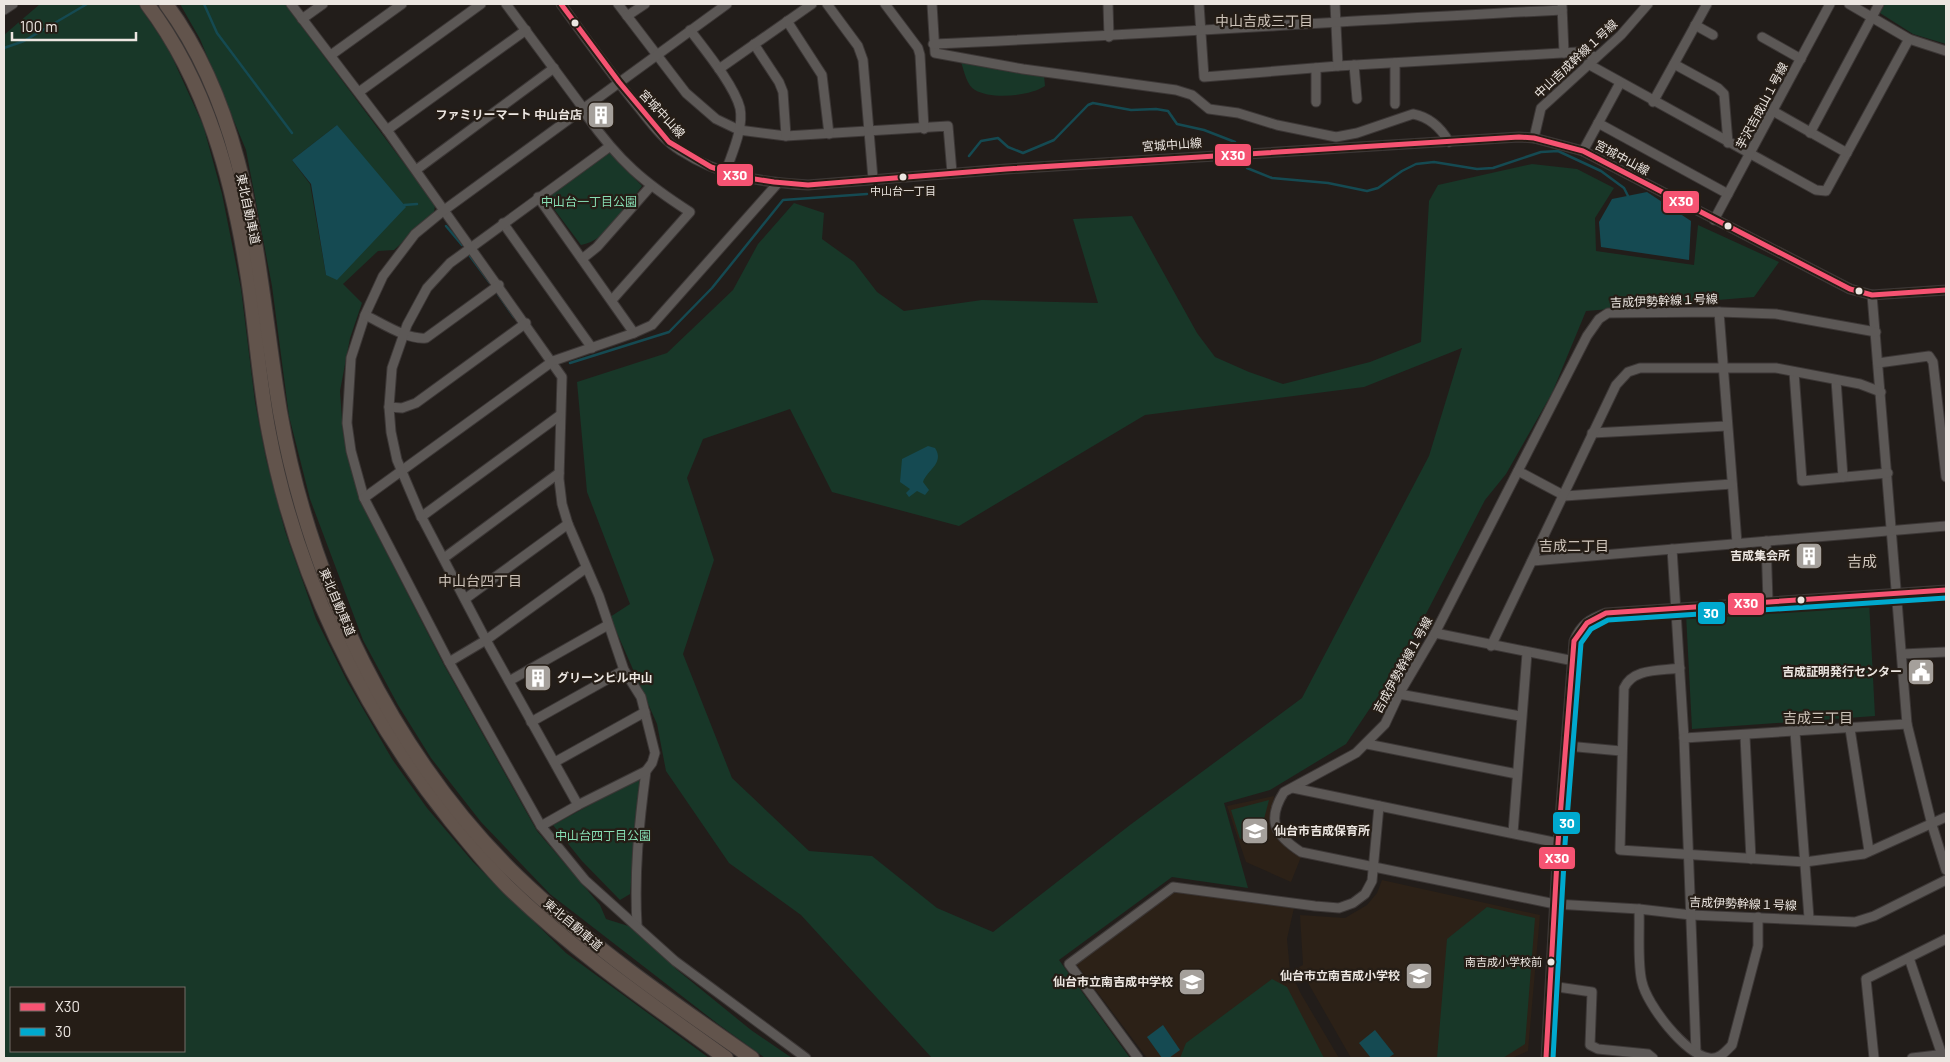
<svg xmlns="http://www.w3.org/2000/svg" width="1950" height="1062" font-family="Barlow,'Noto Sans JP',sans-serif">
<style>
.built{fill:#2c2117}
.green{fill:#183728;fill-rule:evenodd}
.water{fill:#154a52}
.lines{fill:none;stroke-linecap:round;stroke-linejoin:round}
.stream{stroke:#154a52;stroke-width:2.5}
.minor-casing{stroke:#3c3736;stroke-width:11}
.highway-casing{stroke:#3c3736;stroke-width:16}
.minor{stroke:#5c5856;stroke-width:9}
.highway{stroke:#62544c;stroke-width:14}
.bus-1-casing{stroke:#251d16;stroke-width:9}
.bus-2-casing{stroke:#251d16;stroke-width:9}
.bus-1{stroke:#f65372;stroke-width:5}
.bus-2{stroke:#00a9ce;stroke-width:5}
.bus-dot{fill:#ece6e1;stroke:#251d16;stroke-width:2}
.labels{text-anchor:middle;stroke-width:4.5;stroke-linejoin:round;paint-order:stroke}
.bus-label{font-size:11px;fill:#ece6e1;stroke:#251d16}
.street-label{font-size:12px;fill:#ece6e1;stroke:#251d16}
.poi-label{font-size:12px;font-weight:bold;fill:#ece6e1;stroke:#251d16;text-anchor:end}
.park-label{font-size:12px;fill:#87deb3;stroke:#251d16}
.neighbourhood-label{font-size:14px;fill:#cdc3b9;stroke:#251d16}
.quarter-label{font-size:15px;fill:#cdc3b9;stroke:#251d16}
.line-badge{stroke:#251d16;stroke-width:2}
.badge-label{font-size:14px;text-anchor:middle;font-weight:bold;fill:#fff}
</style>
<rect width="100%" height="100%" fill="#221d1a"/>
<g class="built">
<path d="M1274,796L1271,822L1279,840L1289,850L1301,857L1291,882L1246,862L1227,806Z"/>
<path d="M1382,880L1540,915L1528,1051L1512,1058H1351L1299,967L1303,965L1300,915L1345,918L1367,905L1377,893Z"/>
<path d="M1174,892L1294,908L1287,939L1290,971L1301,994L1339,1058H1147L1076,964Z"/>
</g>
<g class="green">
<path d="M40,4H138L168,48L203,125L222,194L241,289L255,402L266,459L285,531L316,619L347,681L392,759L427,808L473,862L566,953L709,1058H4V35ZM11,988H184V1051H11Z"/>
<path d="M180,4H285L435,205L434,213L394,250L378,251L343,284L362,303L350,338L340,391L343,433L360,501L444,665L537,831L600,905L606,919L638,929L676,969L751,1030L792,1058H765L718,1024L550,894L481,822L431,758L398,705L363,640L310,499L289,416L272,286L246,150L200,39ZM337,125L326,275L310,184L292,160Z"/>
<path d="M1885,4H1946V44L1913,34L1880,13Z"/>
<path d="M961,62L1044,75L1045,86C1030,96 992,100 975,90C967,86 964,71 961,62Z"/>
<path d="M608,151L642,186C626,207 608,240 581,245L548,201L547,194Z"/>
<path d="M1532,164L1577,169L1614,188L1595,218L1596,251L1694,265L1698,225L1779,262L1754,297L1586,311L1552,393L1506,474L1485,500L1401,662L1346,744L1270,790L1224,803L1248,888L1172,877L1059,960L1130,1058H932L801,915L729,863L666,771L657,724L610,617L630,604L587,492L577,382L667,353L733,290L758,244L794,203L824,213L822,239L854,262L877,292L904,311L982,300L1098,303L1073,219L1132,216L1197,333L1215,357L1249,372L1283,384L1370,362L1421,342L1429,201L1438,185ZM1462,348L1429,456L1302,698L1130,825L993,932L937,908L872,856L809,851L732,778L683,654L714,560L687,478L703,439L790,409L832,492L959,526L1145,415L1364,387Z"/>
<path d="M1869,601L1875,716L1692,729L1686,614Z"/>
<path d="M638,779L640,783L630,894L620,900L582,861L553,825Z"/>
<path d="M1269,800L1264,819L1245,826L1246,837L1240,839L1231,810Z"/>
<path d="M1487,907L1535,918L1525,1044L1503,1058H1437L1447,939Z"/>
<path d="M1272,979L1287,987L1324,1058H1180L1186,1043Z"/>
</g>
<g class="water">
<path d="M337,125L406,207L337,280L326,275L311,184L292,160Z"/>
<path d="M1647,192L1691,221L1689,260L1601,247L1599,222L1612,199Z"/>
<path d="M928,446L935,448C945,463 927,470 923,482L929,490L925,495L917,491L909,497L906,493L910,489L900,482L902,459Z"/>
<path d="M1163,1025L1180,1050L1169,1058H1162L1147,1037Z"/>
<path d="M1375,1030L1394,1054L1388,1058H1371L1359,1043Z"/>
</g>
<g class="lines">
<g class="stream">
<path d="M204,4L217,33L292,133"/>
<path d="M4,48L24,41L87,4"/>
<path d="M969,156L981,141L998,138L1008,147L1023,153L1054,140L1088,105L1093,103L1131,110L1156,109L1168,111L1177,124L1204,130L1235,142"/>
<path d="M1246,163L1247,168L1272,178L1328,183L1367,191L1378,188L1402,171L1416,164L1434,162L1477,169L1493,168L1541,152L1558,151L1601,171L1624,188L1628,196"/>
<path d="M404,205L417,204"/>
<path d="M446,226L462,245"/>
<path d="M470,256L490,283"/>
<path d="M498,294L514,317"/>
<path d="M570,363L669,332L712,288L783,200L867,194"/>
</g>
<g class="minor-casing">
<g id="minor">
<path d="M291,4L387,130L562,377L559,479L562,504L568,524L599,596L624,670L641,697L655,753L652,763L646,771C639,823 634,873 637,925"/>
<path d="M506,4L583,108"/>
<path d="M561,4C586,39 611,74 639,108C651,123 664,141 681,151C721,177 762,182 808,185L1006,169L1519,137L1534,138L1583,151L1850,289L1872,295L1946,290"/>
<path d="M618,4L686,93L716,119L739,130L786,136L948,126L952,173"/>
<path d="M727,4L443,211L415,234L383,276L365,315L351,358L347,423L351,451L364,498L449,662L541,826L585,880L675,961L806,1058"/>
<path d="M827,4L858,46L863,60L873,179"/>
<path d="M885,4L918,48L920,55L924,129"/>
<path d="M932,4L935,53L1023,69L1176,90L1192,95L1209,109L1238,113L1277,125L1336,137L1357,133L1413,114C1429,117 1441,128 1449,142"/>
<path d="M1108,4L1109,37"/>
<path d="M1199,4L1204,77L1338,66L1578,52L1596,57"/>
<path d="M1335,4L1338,66"/>
<path d="M1849,4L1909,39L1946,51"/>
<path d="M1562,6L1564,53"/>
<path d="M4,10L13,4"/>
<path d="M627,16L645,4"/>
<path d="M302,19L323,4"/>
<path d="M787,21L822,75L829,134"/>
<path d="M1695,25L1713,35"/>
<path d="M690,30C705,50 734,85 740,108C744,128 732,153 726,171"/>
<path d="M1762,37L1801,59"/>
<path d="M754,44L779,82L783,92L786,136"/>
<path d="M933,44C1143,35 1352,20 1562,10"/>
<path d="M331,55L402,4"/>
<path d="M1588,64L1816,190L1826,191L1909,39"/>
<path d="M1674,64L1718,88L1724,94L1728,143"/>
<path d="M1354,65L1357,99"/>
<path d="M1316,68V102"/>
<path d="M719,69L812,4"/>
<path d="M359,92L481,4"/>
<path d="M1653,102L1707,4"/>
<path d="M1395,104V63"/>
<path d="M1773,111L1847,153"/>
<path d="M587,116C619,161 643,182 690,212L612,300"/>
<path d="M1598,123L1728,194"/>
<path d="M387,130L526,30"/>
<path d="M1810,133L1879,4"/>
<path d="M1534,138L1541,108L1621,35L1648,4"/>
<path d="M1583,151L1620,83"/>
<path d="M416,170L554,68"/>
<path d="M538,197L634,333"/>
<path d="M1714,220L1830,4"/>
<path d="M503,223L592,348"/>
<path d="M582,259L597,247L650,187"/>
<path d="M1872,295L1907,724L1932,825L1946,870"/>
<path d="M1719,312L1737,543"/>
<path d="M365,315C382,323 407,340 426,338L499,285"/>
<path d="M1876,332L1776,314L1719,312L1608,313L1599,319L1587,336L1435,633L1399,694L1385,724L1356,753L1284,792C1266,821 1275,835 1301,852L1555,904L1639,909L1691,915L1855,922L1874,916L1946,880"/>
<path d="M1878,363L1929,356L1933,362L1946,477"/>
<path d="M1794,372L1802,481L1888,473"/>
<path d="M1836,380L1843,477"/>
<path d="M389,407L402,408L416,403L526,323"/>
<path d="M1592,433L1727,426"/>
<path d="M1518,471L1565,496L1732,484"/>
<path d="M364,498L553,361L634,333L652,325L778,183"/>
<path d="M421,517L559,416"/>
<path d="M1766,541L1768,602"/>
<path d="M1672,549L1684,738L1696,1052"/>
<path d="M444,558L559,473"/>
<path d="M1532,561L1946,526"/>
<path d="M465,599L568,524"/>
<path d="M1435,633L1574,661"/>
<path d="M1491,646L1616,385L1628,372L1640,368H1776L1860,384L1881,392"/>
<path d="M1902,654L1946,652"/>
<path d="M449,662L486,640L586,568"/>
<path d="M1680,668C1660,671 1633,668 1624,688L1620,850L1805,862L1864,854L1946,817"/>
<path d="M509,681L608,625"/>
<path d="M1399,694L1520,716"/>
<path d="M531,722L624,670"/>
<path d="M1850,729L1869,851"/>
<path d="M1795,732L1809,918"/>
<path d="M1745,736L1751,859"/>
<path d="M1684,738L1907,724"/>
<path d="M1367,744L1517,774"/>
<path d="M1567,746L1621,751"/>
<path d="M555,762L645,712"/>
<path d="M1293,788L1558,843"/>
<path d="M578,805L486,640L420,514L397,460L391,432L389,407L392,368L407,325L427,288L450,263L609,147"/>
<path d="M541,826L578,805L646,771"/>
<path d="M1513,833L1527,653"/>
<path d="M1639,909C1640,930 1637,963 1642,982C1647,1005 1685,1054 1709,1058C1719,1060 1726,1051 1732,1045L1758,946V917"/>
<path d="M1909,958L1943,1058"/>
<path d="M1551,986L1592,992L1590,1045L1598,1049L1648,1054L1653,1058"/>
<path d="M1138,1058L1069,964L1173,887L1315,906L1339,908L1353,903L1365,894L1372,881L1379,806"/>
<path d="M1546,1058L1558,843L1574,641C1581,624 1590,619 1606,613L1946,590"/>
<path d="M1874,1058L1866,979L1946,939"/>
<path d="M1912,1058L1946,1054"/>
</g>
</g>
<g class="highway-casing">
<g id="highway">
<path d="M147,4C207,83 233,181 248,278C256,329 259,382 269,433C296,575 361,709 451,821C470,844 488,867 509,888C575,952 651,1004 726,1058"/>
<path d="M166,4C253,122 257,274 280,412C310,582 393,756 518,877C589,945 671,1002 752,1058"/>
</g>
</g>
<use href="#minor" class="minor"/>
<use href="#highway" class="highway"/>
<g class="bus-1-casing">
<g id="bus-1">
<path d="M561,4L619,82L669,142L711,167L742,177L774,182L808,185L1006,169L1519,137L1534,138L1583,151L1850,289L1872,295L1946,290"/>
<path d="M1546,1058L1558,843L1574,641L1587,623L1606,613L1946,590"/>
</g>
</g>
<g class="bus-2-casing">
<path id="bus-2" d="M1553,1058L1565,844L1581,643L1591,629L1608,620L1946,598"/>
</g>
<use href="#bus-1" class="bus-1"/>
<use href="#bus-2" class="bus-2"/>
</g>
<defs>
<g id="building-square" transform="scale(1.4375)"><rect x="-9" y="-9" width="18" height="18" rx="4" fill="#a5a09b" stroke="#251d16"/><path d="M-4-6H4V6H1V3H-1V6H-4ZM-2.5-4.3h1.7v1.8h-1.7ZM.8-4.3h1.7v1.8H.8ZM-2.5-1h1.7V.8h-1.7ZM.8-1h1.7V.8H.8Z" fill="#fff"/></g>
<g id="civic-square" transform="scale(1.4375)"><rect x="-9" y="-9" width="18" height="18" rx="4" fill="#a5a09b" stroke="#251d16"/><path d="M-.6-6.5H3V-4.5H.6V-3L4-1V1h2V6H-6V1h2V-1L-.6-3ZM-1.2 2.5V6h2.4V2.5Z" fill="#fff"/></g>
<g id="school-square" transform="scale(1.4375)"><rect x="-9" y="-9" width="18" height="18" rx="4" fill="#a5a09b" stroke="#251d16"/><path d="M0-5L7-2L0 1L-7-2ZM-4 1L0 2.5L4 1V4Q0 6-4 4Z" fill="#fff"/></g>
</defs>
<g fill-rule="evenodd">
<use href="#building-square" x="601" y="115"/>
<use href="#building-square" x="1809" y="556"/>
<use href="#civic-square" x="1921" y="672"/>
<use href="#building-square" x="538" y="678"/>
<use href="#school-square" x="1255" y="831"/>
<use href="#school-square" x="1419" y="976"/>
<use href="#school-square" x="1192" y="982"/>
</g>
<g class="bus-dot">
<circle cx="575" cy="23" r="4.5"/>
<circle cx="903" cy="177" r="4.5"/>
<circle cx="1728" cy="226" r="4.5"/>
<circle cx="1859" cy="291" r="4.5"/>
<circle cx="1801" cy="600" r="4.5"/>
<circle cx="1551" cy="962" r="4.5"/>
</g>
<g class="labels">
<g class="bus-label">
<text x="903" y="195">中山台一丁目</text>
<text x="1542" y="966" text-anchor="end">南吉成小学校前</text>
</g>
<g class="street-label">
<text transform="translate(1576 59) rotate(-43)" y="4">中山吉成幹線１号線</text>
<text transform="translate(1762 106) rotate(-62)" y="4">芋沢吉成山１号線</text>
<text transform="translate(662 114) rotate(47)" y="4">宮城中山線</text>
<text transform="translate(1172 145) rotate(-4)" y="4">宮城中山線</text>
<text transform="translate(1622 158) rotate(28)" y="4">宮城中山線</text>
<text transform="translate(248 209) rotate(78)" y="4">東北自動車道</text>
<text transform="translate(1664 301) rotate(-2)" y="4">吉成伊勢幹線１号線</text>
<text transform="translate(337 602) rotate(67)" y="4">東北自動車道</text>
<text transform="translate(1403 665) rotate(-61)" y="4">吉成伊勢幹線１号線</text>
<text transform="translate(1743 904) rotate(2)" y="4">吉成伊勢幹線１号線</text>
<text transform="translate(573 925) rotate(40)" y="4">東北自動車道</text>
</g>
<g class="poi-label">
<text x="582" y="119">ファミリーマート 中山台店</text>
<text x="1790" y="560">吉成集会所</text>
<text x="1902" y="676">吉成証明発行センター</text>
<text x="557" y="682" text-anchor="start">グリーンヒル中山</text>
<text x="1274" y="835" text-anchor="start">仙台市吉成保育所</text>
<text x="1400" y="980">仙台市立南吉成小学校</text>
<text x="1173" y="986">仙台市立南吉成中学校</text>
</g>
<g class="park-label">
<text x="589" y="206">中山台一丁目公園</text>
<text x="603" y="840">中山台四丁目公園</text>
</g>
<g class="neighbourhood-label">
<text x="1264" y="26">中山吉成三丁目</text>
<text x="1574" y="551">吉成二丁目</text>
<text x="480" y="586">中山台四丁目</text>
<text x="1818" y="723">吉成三丁目</text>
</g>
<g class="quarter-label">
<text x="1862" y="567">吉成</text>
</g>
</g>
<g class="line-badge">
<rect x="1214" y="143" width="38" height="24" rx="5" fill="#f65372"/>
<rect x="716" y="163" width="38" height="24" rx="5" fill="#f65372"/>
<rect x="1662" y="190" width="38" height="24" rx="5" fill="#f65372"/>
<rect x="1727" y="592" width="38" height="24" rx="5" fill="#f65372"/>
<rect x="1697" y="601" width="29" height="24" rx="5" fill="#00a9ce"/>
<rect x="1552" y="811" width="29" height="24" rx="5" fill="#00a9ce"/>
<rect x="1538" y="846" width="38" height="24" rx="5" fill="#f65372"/>
</g>
<g class="badge-label">
<text x="1233" y="160">X30</text>
<text x="735" y="180">X30</text>
<text x="1681" y="206">X30</text>
<text x="1746" y="608">X30</text>
<text x="1711" y="618">30</text>
<text x="1567" y="828">30</text>
<text x="1557" y="863">X30</text>
</g>
<rect width="1950" height="1062" fill="none" stroke="#ece6e1" stroke-width="10"/>
<rect x="10" y="987" width="175" height="65" fill="#251d16" stroke="#756d67"/>
<rect x="20" y="1003" width="25" height="8" fill="#f65372" stroke="#756d67"/>
<text x="55" y="1012" font-size="15" fill="#ece6e1">X30</text>
<rect x="20" y="1028" width="25" height="8" fill="#00a9ce" stroke="#756d67"/>
<text x="55" y="1037" font-size="15" fill="#ece6e1">30</text>
<path d="M12 32v8h124v-8" fill="none" stroke="#ece6e1" stroke-width="2.5"/>
<text x="20" y="32" font-size="15" fill="#ece6e1" stroke="#251d16" stroke-width="4" paint-order="stroke">100 m</text>
</svg>
